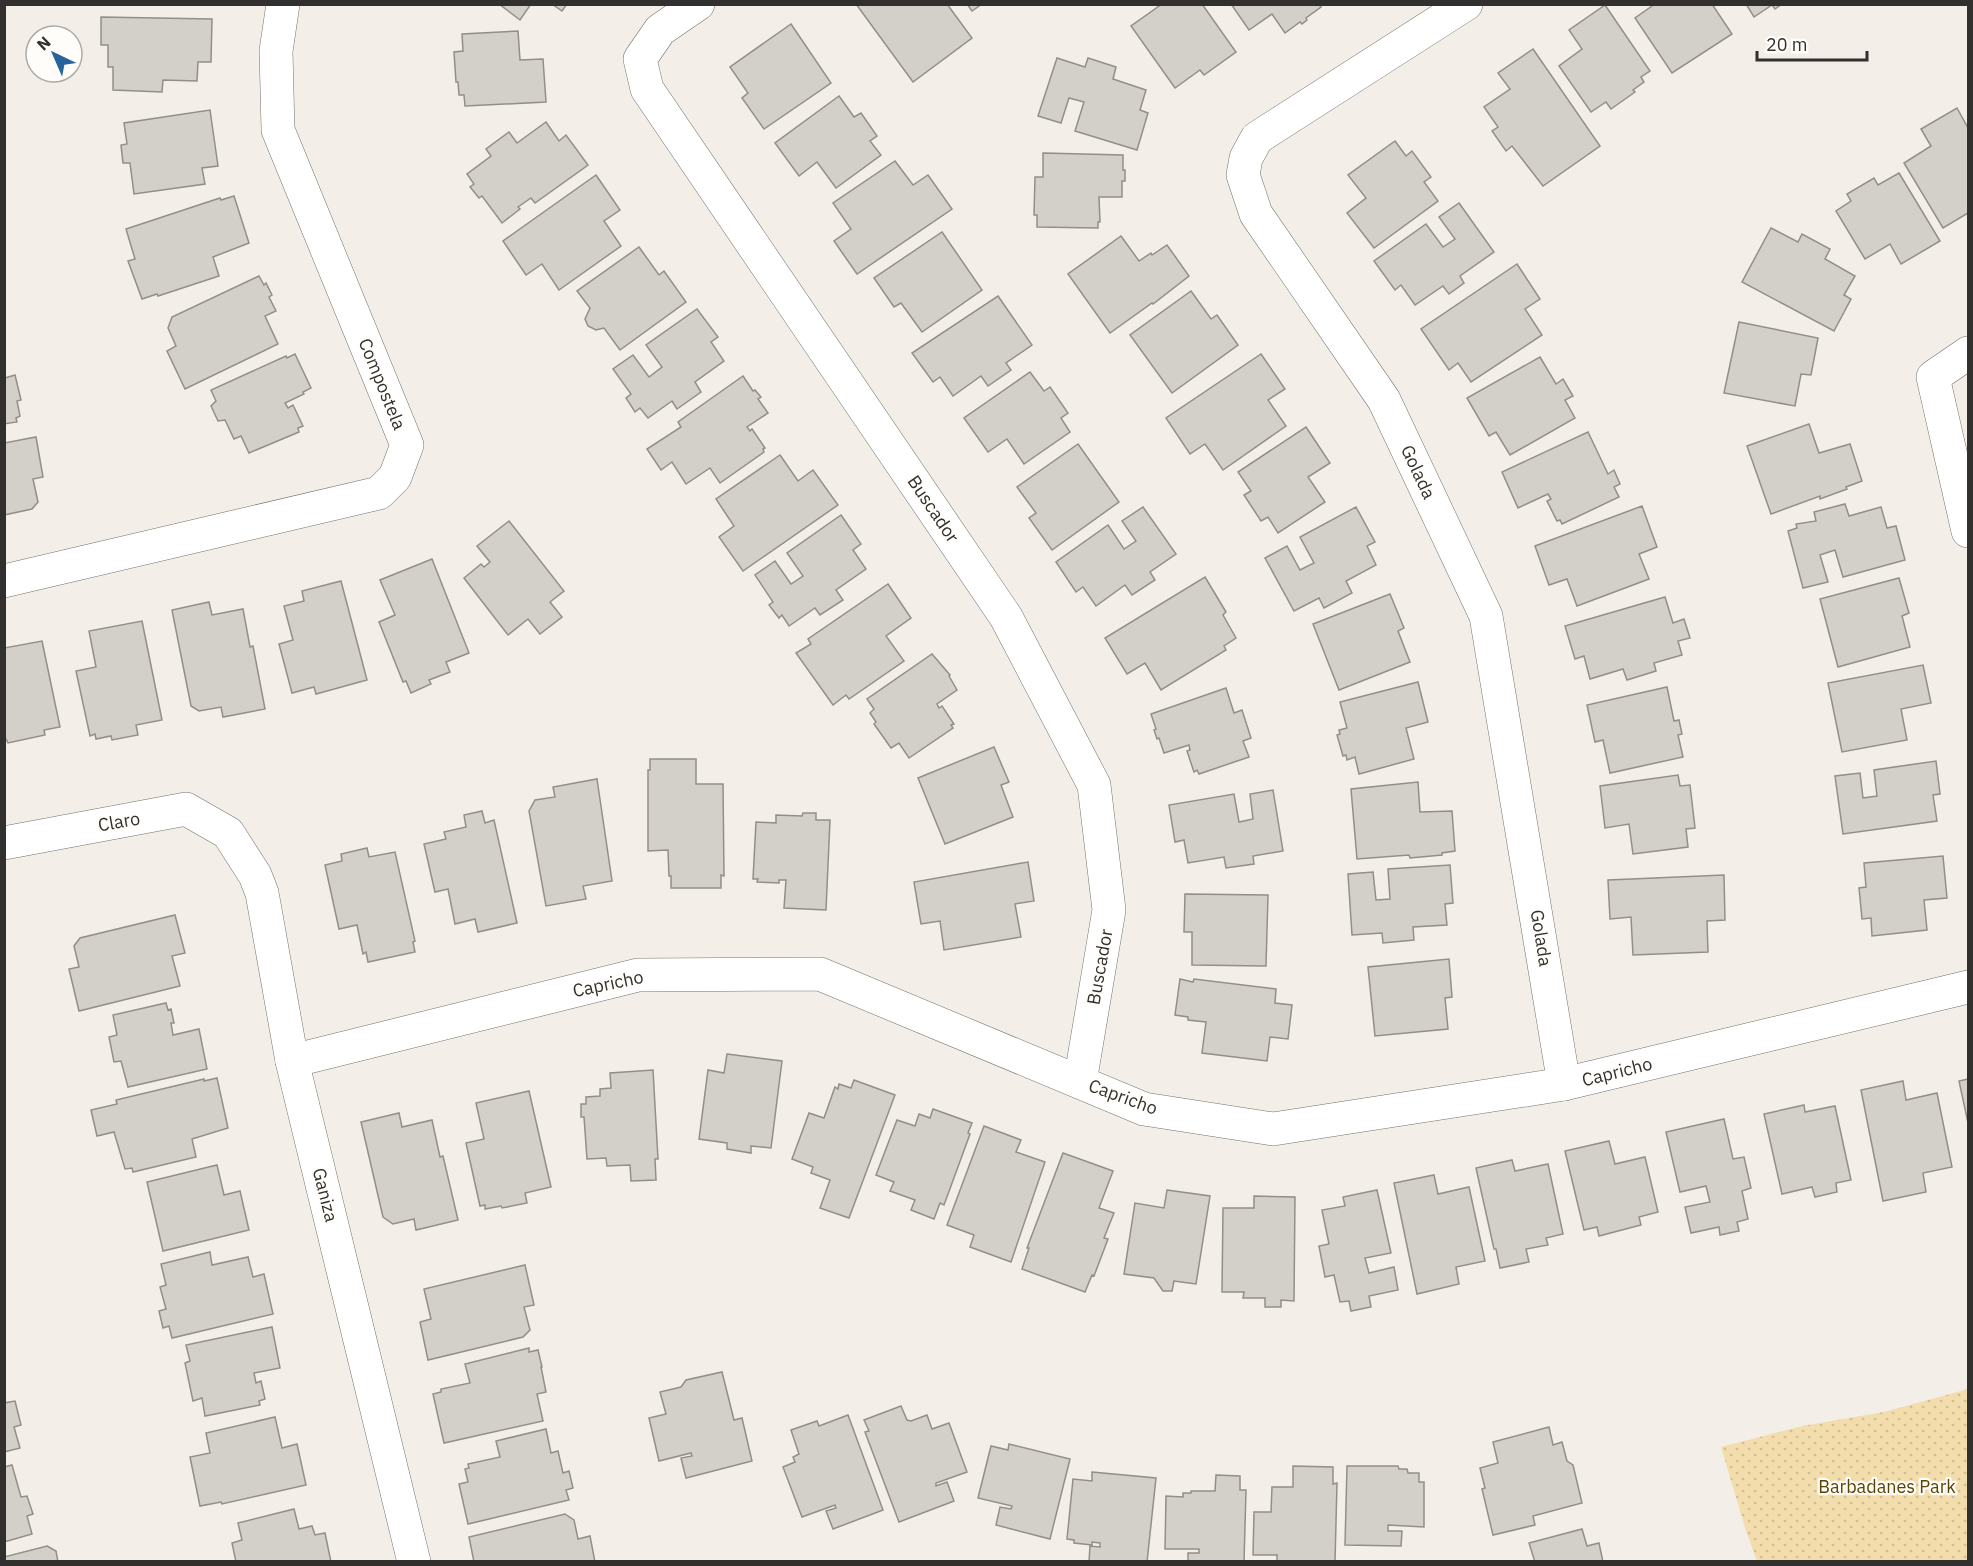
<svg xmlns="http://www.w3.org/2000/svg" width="1973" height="1566" font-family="'IBM Plex Sans',sans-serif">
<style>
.grass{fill:url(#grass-dots)}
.building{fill:#d3d0c9;stroke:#928f88;stroke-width:1.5}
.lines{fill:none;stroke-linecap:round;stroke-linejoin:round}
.minor-casing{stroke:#74726b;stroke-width:34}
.minor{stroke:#fff;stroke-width:33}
.labels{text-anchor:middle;stroke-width:4.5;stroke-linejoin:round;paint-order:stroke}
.street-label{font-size:18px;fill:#32302e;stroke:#fffdf9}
.park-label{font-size:18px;fill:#5b4401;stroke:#fffdf9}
</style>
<defs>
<pattern id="grass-dots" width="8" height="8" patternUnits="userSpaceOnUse" patternTransform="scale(1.5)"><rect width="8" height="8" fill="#f3ddad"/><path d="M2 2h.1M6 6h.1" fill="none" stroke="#d1be95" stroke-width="1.8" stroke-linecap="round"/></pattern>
</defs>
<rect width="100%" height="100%" fill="#f3efe8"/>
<path class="grass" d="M1968,1389V1561H1757L1746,1531L1721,1447L1802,1426L1884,1412Z"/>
<g class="building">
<path d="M499,4H531L520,20Z"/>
<path d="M552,4H567L562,11Z"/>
<path d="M856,4H947L972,38L913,82Z"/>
<path d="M967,4H982L972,11Z"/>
<path d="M1162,4H1202L1236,52L1204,75L1200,70L1175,88L1131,26Z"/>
<path d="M1231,4H1319L1321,7L1306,18L1307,20L1302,24L1300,22L1285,33L1272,14L1249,30Z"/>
<path d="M1655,4H1712L1732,34L1672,73L1635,18Z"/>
<path d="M1746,4H1782L1775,9L1772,5L1754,17Z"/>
<path d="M1605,5L1650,71L1641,77L1644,82L1633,90L1635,92L1611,109L1606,102L1591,112L1559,66L1582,49L1569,30Z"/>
<path d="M101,17L212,19L211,62H198L197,81L163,80L162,92L113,90V67H108V45H101Z"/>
<path d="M791,24L831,83L764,129L742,98L748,93L730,67Z"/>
<path d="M518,31L520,60L543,59L546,102L465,106L464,95H459L458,82H456L454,52L463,51L462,34Z"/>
<path d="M1533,49L1600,146L1543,186L1512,146L1506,151L1492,131L1498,127L1484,107L1510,89L1498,73Z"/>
<path d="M1057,58L1085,67L1088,58L1116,67L1113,79L1146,90L1140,110L1148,113L1137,150L1075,131L1084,102L1069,98L1061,123L1038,116Z"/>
<path d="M839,96L854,117L861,113L877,136L870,141L881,155L836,188L817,162L799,176L775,143Z"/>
<path d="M1957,108L1968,128V213L1943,228L1904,163L1931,146L1921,129Z"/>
<path d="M210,110L218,166L202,168L205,184L134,194L130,163H123L121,145L127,144L124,123Z"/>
<path d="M546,122L559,141L566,135L588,165L535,203L531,198L518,207L520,209L502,223L482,196L479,198L470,187L474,184L467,174L491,156L486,149L509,132L517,143Z"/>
<path d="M1395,141L1406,156L1412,151L1431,177L1424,182L1438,201L1374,248L1347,213L1366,198L1348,175Z"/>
<path d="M1043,153L1123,155V170H1125V181H1122V197H1099L1100,222H1098V228L1037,227V215H1034L1035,177H1043Z"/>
<path d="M895,161L913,185L928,175L952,209L857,274L834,241L851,229L833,203Z"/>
<path d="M1899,173L1940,241L1901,264L1890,244L1865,259L1836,211L1851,201L1847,194L1874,178L1878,185Z"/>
<path d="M596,175L620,210L604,221L621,246L559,290L542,264L526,275L503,241Z"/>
<path d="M234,196L249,243L213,257L219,276L158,296L157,294L142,299L128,261L135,259L126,229L220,198L221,200Z"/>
<path d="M1459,203L1494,252L1460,276L1464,283L1449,294L1443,286L1415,305L1401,285L1395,290L1374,261L1426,224L1443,247L1455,239L1439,217Z"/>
<path d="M1771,228L1798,242L1802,234L1830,249L1825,259L1855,276L1844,295L1851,299L1834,331L1742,282Z"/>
<path d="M942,232L982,290L922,332L901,303L894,307L874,278Z"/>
<path d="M1121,236L1139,261L1151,253L1152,255L1167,245L1189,276L1153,304L1152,303L1110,333L1068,274Z"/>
<path d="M639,247L659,275L664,271L686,302L620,350L604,328L596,330L588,326L585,319L590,308L577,291Z"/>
<path d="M1517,264L1540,299L1525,309L1542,335L1471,382L1458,363L1449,370L1421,329Z"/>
<path d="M259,276L264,285L266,283L272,295L269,297L276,311L265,316L278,344L185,389L167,351L176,346L168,328L172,317Z"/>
<path d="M1191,291L1211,319L1217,315L1238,345L1172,393L1130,335Z"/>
<path d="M998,296L1032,345L1006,363L1011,370L988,386L981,376L953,396L940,377L933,382L912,353Z"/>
<path d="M697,309L718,337L711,342L724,361L695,382L701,392L677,409L672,401L648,418L640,408L635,412L626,398L631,394L613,369L633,355L649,377L662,367L646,345Z"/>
<path d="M1739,322L1818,338L1811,375L1801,374L1795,406L1724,393Z"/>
<path d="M295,354L311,388L303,392L304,394L285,403L288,408L293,405L303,426L298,428L299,432L249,453L241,436L234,439L225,420L218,421L211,406L216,401L211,390L286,356L287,358Z"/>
<path d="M1261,354L1285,389L1268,400L1286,426L1223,470L1205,444L1190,454L1166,418Z"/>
<path d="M1540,357L1556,384L1563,379L1573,396L1565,400L1575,418L1510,455L1496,432L1489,436L1467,398Z"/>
<path d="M1030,372L1044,391L1050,387L1068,413L1061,418L1070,432L1024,464L1007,439L988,452L964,418Z"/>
<path d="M4,373L5,378L15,375L21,400L17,401L20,416L16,418L17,422L4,424Z"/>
<path d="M743,376L753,391L755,390L761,397L758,399L768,413L747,427L750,431L752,429L765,448L763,449L764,452L720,483L710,468L686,484L672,462L661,470L647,449L681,427L678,422Z"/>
<path d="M1809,424L1819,453L1850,444L1862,481L1846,487L1847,489L1820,499V496L1771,514L1747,446Z"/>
<path d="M1306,427L1330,463L1308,477L1325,502L1278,533L1268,517L1261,521L1244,495L1251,491L1238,472Z"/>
<path d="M1588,432L1608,474L1614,470L1620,484L1614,487L1619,497L1562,524L1560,520L1557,521L1547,501L1551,499L1548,494L1518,508L1502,472Z"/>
<path d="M36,437L43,477L33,479L38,502L32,509L4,515V443Z"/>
<path d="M1078,444L1119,502L1052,550L1029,518L1036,513L1017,487Z"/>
<path d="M780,455L798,481L813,470L838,505L743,571L719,537L734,526L716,499Z"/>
<path d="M1845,504L1849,516L1881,507L1887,528L1896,526L1905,560L1843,577L1835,550L1820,555L1828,582L1803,588L1788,531L1797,528L1796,524L1816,521L1814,512Z"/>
<path d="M1642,506L1657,547L1639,554L1649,579L1577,606L1567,579L1549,585L1535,546Z"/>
<path d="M1143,507L1176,554L1150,572L1155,580L1132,595L1125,585L1096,606L1083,587L1076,592L1056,562L1108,525L1124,549L1136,541L1122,521Z"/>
<path d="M1356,507L1375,542L1367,546L1376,565L1346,581L1352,593L1324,608L1319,598L1294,611L1265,558L1287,546L1300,570L1314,563L1300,537Z"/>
<path d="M841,515L861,544L853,550L866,569L836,590L843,600L820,615L815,608L789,626L782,615L779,618L769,605L773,602L755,575L775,561L791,584L803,576L787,553Z"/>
<path d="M509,521L564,591L550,602L562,617L540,634L528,619L508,635L464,578L481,564L484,567L490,562L477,546Z"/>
<path d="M432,559L469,653L446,662L450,672L429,680L431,684L411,693L406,681L403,682L379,622L395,615L380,580Z"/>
<path d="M1205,577L1226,612L1223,615L1236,638L1224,646L1226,650L1161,690L1145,663L1127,674L1105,638Z"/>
<path d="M1899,578L1909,613L1902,616L1910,647L1838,667L1820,599Z"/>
<path d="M341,581L367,680L316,694L314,687L292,693L279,644L293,640L284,606L304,601L302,591Z"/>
<path d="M888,584L911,618L886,636L904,661L849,699L846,695L833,705L796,653L811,644L808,639Z"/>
<path d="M1390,594L1404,628L1398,631L1410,662L1339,690L1313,624Z"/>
<path d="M1665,597L1673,623L1684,619L1690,638L1678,641L1682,655L1654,663L1656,671L1627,680L1623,669L1590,679L1584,656L1575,659L1565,626Z"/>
<path d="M209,602L212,615L243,609L250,647L253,646L265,709L223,717L221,707L199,711L191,706L172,610Z"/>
<path d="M142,621L162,720L136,725L138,735L112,740L111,736L96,739L95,734L90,736L76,671L96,667L89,631Z"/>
<path d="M42,641L60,727L44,730L45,735L8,743L4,735V648Z"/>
<path d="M932,654L950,675L949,676L957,690L937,704L939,708L942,706L954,724L951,725L953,728L909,758L899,743L891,748L874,724L876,722L870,713L874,709L867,699Z"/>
<path d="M1923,665L1931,703L1901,709L1907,740L1842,752L1828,683Z"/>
<path d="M1418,682L1428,722L1406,728L1414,759L1359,774L1355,757L1347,760L1346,755L1343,756L1337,735L1340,734L1339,730L1347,728L1340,702Z"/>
<path d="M1667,687L1674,721L1679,720L1682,734L1678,735L1683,757L1610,773L1603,740L1595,742L1587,705Z"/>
<path d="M1226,688L1234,713L1242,710L1251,738L1243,741L1249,757L1199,774L1197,770L1194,772L1187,751L1190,750L1189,745L1164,753L1159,738L1157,739L1154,730L1156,729L1151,714Z"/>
<path d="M994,747L1009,782L1001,785L1013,817L945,844L918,778Z"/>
<path d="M650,759H696V784H723L724,876L721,875V888H671V876H669L668,850L648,851V770H650Z"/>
<path d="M1936,761L1940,794L1933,795L1937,821L1843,834L1835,776L1860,773L1863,798L1877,796L1874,770Z"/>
<path d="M1678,775L1680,786L1690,785L1695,828L1686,829L1688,847L1633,854L1629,824L1605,828L1600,786Z"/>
<path d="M597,779L612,881L583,886L586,899L546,906L529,811L535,800L555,797L553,787Z"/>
<path d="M1418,782L1420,812L1452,811L1455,851L1442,853V855L1410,858L1409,855L1357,859L1351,789Z"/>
<path d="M1273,790L1283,851L1253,856L1254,864L1226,868L1224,857L1188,863L1184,840L1175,842L1169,805L1234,794L1239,822L1253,819L1250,794Z"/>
<path d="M482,811L485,823L494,820L517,923L478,932L475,919L455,924L448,889L435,892L424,844L446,839L444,832L466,827L464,815Z"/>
<path d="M803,813H816V820H830L826,910L784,908L786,880H779V883L757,882L758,879H753L756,822L776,823V815L802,816Z"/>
<path d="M367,848L369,857L395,852L415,941L413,942L415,952L368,962L366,952L363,954L357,925L339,929L325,865L342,861L341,854Z"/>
<path d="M1943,856L1947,898L1924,900L1927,930L1872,936L1871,918L1862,919L1859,888L1866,887L1864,863Z"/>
<path d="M1028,862L1034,901L1015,904L1021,937L944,950L940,921L921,924L914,882Z"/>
<path d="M1450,865L1453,903L1445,904L1447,925L1413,927L1414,940L1383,943L1382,933L1352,935L1348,874L1373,872L1376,900L1390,899L1388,869Z"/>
<path d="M1724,875L1725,920L1707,921L1708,952L1633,955L1631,917L1610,919L1608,880Z"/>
<path d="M1185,894L1268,895L1266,966L1192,965V932H1184Z"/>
<path d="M175,915L185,953L172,956L180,986L79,1011L69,969L79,967L74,946L80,938Z"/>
<path d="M1449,959L1452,997L1445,998L1448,1029L1375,1036L1368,967Z"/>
<path d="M1180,979L1193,982L1194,979L1276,989L1275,1003L1292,1005L1288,1039L1270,1037L1267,1061L1202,1053L1206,1022L1188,1020V1017L1175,1015Z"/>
<path d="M166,1003L168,1010L171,1009L174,1023H171L173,1035L199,1029L207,1069L128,1087L121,1061L114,1062L109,1037L117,1035L113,1015Z"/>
<path d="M727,1054L782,1061L771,1148L751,1146V1153L727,1149V1143L699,1139L708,1070L724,1073Z"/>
<path d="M653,1070L658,1159H655L656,1180L631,1181L630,1165L607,1166L606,1158L587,1159L584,1117H581V1104H586V1097L600,1096V1089L611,1088L610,1073Z"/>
<path d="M217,1078L228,1128L192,1139L196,1157L133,1172L132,1168L125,1169L114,1132L97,1136L91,1110L117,1104L116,1100L204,1079V1081Z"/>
<path d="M1968,1079V1123L1959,1081Z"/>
<path d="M854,1080L895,1095L849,1218L820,1208L830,1180L811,1173L813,1167L792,1159L809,1113L824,1118L835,1087L838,1089L839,1084L851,1088Z"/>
<path d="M1903,1081L1906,1100L1937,1093L1952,1167L1923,1173L1926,1192L1883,1201L1861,1090Z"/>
<path d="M529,1091L551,1187L525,1193L527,1203L502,1208L501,1206L485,1209V1205L480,1206L466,1143L484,1139L476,1103Z"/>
<path d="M1804,1105L1805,1112L1835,1106L1851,1180L1836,1183L1837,1192L1815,1197L1812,1187L1782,1194L1764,1114Z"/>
<path d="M933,1109L972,1123L968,1133L970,1134L944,1205L940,1203L934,1219L911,1210L915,1200L890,1191L894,1182L876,1175L897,1120L915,1126L919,1114L930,1118Z"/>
<path d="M399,1113L402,1127L432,1120L440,1157L443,1156L458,1220L416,1230L414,1219L393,1224L383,1217L361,1122Z"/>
<path d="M1724,1119L1733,1159L1744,1157L1751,1188L1742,1191L1748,1219L1737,1222L1739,1231L1720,1235L1719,1227L1691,1233L1685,1207L1710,1202L1706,1186L1680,1192L1666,1132Z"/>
<path d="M984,1126L1021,1140L1016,1152L1045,1162L1011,1262L970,1247L974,1235L947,1225Z"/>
<path d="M1609,1141L1615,1164L1645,1157L1658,1212L1639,1217L1641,1225L1599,1236L1597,1227L1584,1230L1565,1151Z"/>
<path d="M1063,1153L1113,1171L1099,1208L1114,1213L1104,1238L1108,1239L1094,1276L1092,1275L1085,1292L1022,1269L1029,1248H1027Z"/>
<path d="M1512,1160L1515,1171L1548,1164L1563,1234L1546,1238L1548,1245L1526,1249L1529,1262L1500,1268L1496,1249H1494L1476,1168Z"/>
<path d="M217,1165L224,1195L240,1191L249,1230L163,1251L147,1182Z"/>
<path d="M1434,1175L1438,1194L1469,1187L1485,1261L1456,1267L1459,1284L1417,1294L1394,1183Z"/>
<path d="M1167,1190L1210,1196L1196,1284L1174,1281L1172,1291H1163L1154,1278L1124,1274L1135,1203L1164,1208Z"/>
<path d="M1377,1190L1391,1253L1365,1258L1369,1273L1394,1267L1398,1290L1369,1296L1371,1307L1351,1311L1349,1301L1340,1302L1334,1275L1325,1277L1319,1246L1329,1244L1322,1210L1345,1206L1343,1197Z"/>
<path d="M1254,1196L1295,1197L1294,1301L1281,1300V1307H1265V1298H1243L1244,1292H1222L1223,1208H1254Z"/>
<path d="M210,1252L212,1265L248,1257L253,1277L264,1274L273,1314L172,1338L169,1326L163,1328L159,1311L166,1309L160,1287L166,1285L161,1264Z"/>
<path d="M525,1265L534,1305L524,1307L530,1330L523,1337L428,1360L420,1322L431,1319L424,1289Z"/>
<path d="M272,1327L280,1368L254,1373L256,1383L261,1381L265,1399L259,1401L260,1405L205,1416L202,1398L193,1401L185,1363L190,1361L186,1345Z"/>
<path d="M529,1348V1352L538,1350L542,1367H541L546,1392L537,1394L543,1421L444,1443L433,1394L441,1392V1389L470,1383L465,1364Z"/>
<path d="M722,1372L734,1420L742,1418L752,1461L686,1478L681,1458L692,1456L691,1453L659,1461L649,1418L666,1414L660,1392L681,1387L686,1380Z"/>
<path d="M15,1401L21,1425L14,1427L20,1448L4,1452V1403Z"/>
<path d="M901,1406L907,1420L911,1421L927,1415L932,1429L949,1423L967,1472L936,1483V1486L947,1482L954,1501L899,1522L865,1432L869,1431L864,1420Z"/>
<path d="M848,1415L883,1510L833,1529L826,1511L836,1508L835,1505L802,1517L783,1467L795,1462L793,1457L799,1454L791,1430L817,1421L819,1426Z"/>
<path d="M275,1417L282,1448L297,1444L306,1485L222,1504L221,1502L200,1506L190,1457L210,1453L206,1433Z"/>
<path d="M1549,1427L1553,1445L1562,1442L1567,1461L1573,1465L1582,1503L1533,1516L1535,1525L1493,1535L1482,1489L1485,1488L1480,1468L1498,1463L1493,1442Z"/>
<path d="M546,1429L551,1453L558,1451L563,1473L569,1471L573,1488L566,1490L569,1500L468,1524L459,1484L468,1482L465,1469L469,1468L468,1464L500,1457L496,1441Z"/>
<path d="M1009,1444L1070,1459L1050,1539L996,1525L1000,1507L1011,1509L1012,1506L978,1498L991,1446L1008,1450Z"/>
<path d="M12,1465L21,1497L27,1496L33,1514L27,1516L32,1534L4,1542V1467Z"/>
<path d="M1293,1466L1333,1467V1484L1337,1483L1335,1562H1277V1555H1253L1254,1512H1271L1272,1487H1293Z"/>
<path d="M1347,1466H1398L1399,1469H1407L1408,1473H1419V1482H1424V1527L1388,1525V1531H1402L1401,1546L1345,1545Z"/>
<path d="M1092,1472L1156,1478L1147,1562H1089L1090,1546L1100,1547V1543L1092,1542V1545L1074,1543V1540L1067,1539L1073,1479L1092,1481Z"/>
<path d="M1216,1475L1240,1476V1490H1246L1244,1562H1188V1553H1199V1549H1165L1166,1496L1183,1497V1493H1191V1491H1215Z"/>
<path d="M294,1509L299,1529L312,1526L315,1535L325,1533L331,1562H236L232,1543L242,1540L238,1523Z"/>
<path d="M565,1514L574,1520L578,1539L590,1536L595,1562H474L469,1537Z"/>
<path d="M1582,1529L1587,1546L1599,1543L1603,1562H1535L1529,1543Z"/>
<path d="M47,1546L56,1551L58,1562H4V1557Z"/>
</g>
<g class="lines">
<g class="minor-casing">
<g id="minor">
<path d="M698,4L660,30L640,59L647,89L1006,617L1094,785L1109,910L1080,1082"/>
<path d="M1466,4L1257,138L1246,158L1243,175L1256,214L1384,400L1486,616L1564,1084"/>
<path d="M1968,353L1933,377L1968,531"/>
<path d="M4,581L379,493L395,477L407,445L278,130L276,51L283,4"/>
<path d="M4,843L186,809L228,833L255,875L262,893L292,1061L414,1562"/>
<path d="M292,1061L638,975L820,974L1144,1109L1273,1129L1564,1084L1968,987"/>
</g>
</g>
<use href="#minor" class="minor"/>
</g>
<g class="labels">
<g class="street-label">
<text transform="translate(382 384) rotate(68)" y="6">Compostela</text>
<text transform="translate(1418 472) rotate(65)" y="6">Golada</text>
<text transform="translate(933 509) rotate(56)" y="6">Buscador</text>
<text transform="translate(119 822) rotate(-10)" y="6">Claro</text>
<text transform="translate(1541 938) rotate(81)" y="6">Golada</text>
<text transform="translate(1100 967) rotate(-80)" y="6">Buscador</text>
<text transform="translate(608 984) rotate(-12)" y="6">Capricho</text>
<text transform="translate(1617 1072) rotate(-14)" y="6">Capricho</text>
<text transform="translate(1123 1097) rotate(20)" y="6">Capricho</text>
<text transform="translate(325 1195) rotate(76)" y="6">Ganiza</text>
</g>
<g class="park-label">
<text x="1887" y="1493">Barbadanes Park</text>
</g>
</g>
<rect width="1973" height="1566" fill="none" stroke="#32302e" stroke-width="12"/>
<g transform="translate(54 54) rotate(316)"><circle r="28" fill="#fffdf9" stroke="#adaba8" stroke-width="1.5"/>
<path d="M0-4.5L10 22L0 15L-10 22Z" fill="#27649b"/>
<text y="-9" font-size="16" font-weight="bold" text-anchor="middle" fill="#32302e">N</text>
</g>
<path d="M1757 51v9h110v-9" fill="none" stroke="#32302e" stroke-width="3"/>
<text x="1766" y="51" font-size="18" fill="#32302e" stroke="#fffdf9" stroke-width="4.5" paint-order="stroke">20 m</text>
</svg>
